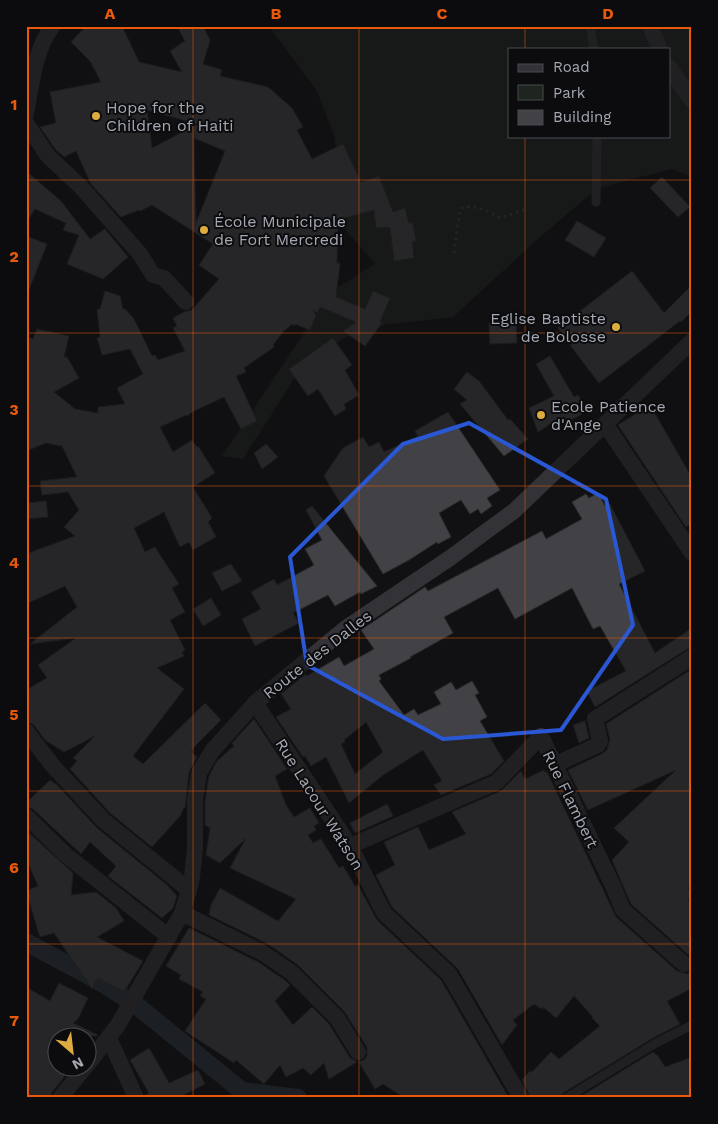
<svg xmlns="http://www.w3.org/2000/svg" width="718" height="1124" font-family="'Work Sans',sans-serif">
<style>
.green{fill:#1e251f;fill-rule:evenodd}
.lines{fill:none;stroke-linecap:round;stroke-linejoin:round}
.canal{stroke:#2c333a;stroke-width:18}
.building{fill:#414146;stroke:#2c2c2e;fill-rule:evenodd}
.path{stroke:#393a3e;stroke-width:3;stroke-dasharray:2.5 4;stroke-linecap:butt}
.service{stroke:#333337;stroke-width:9}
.minor{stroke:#333337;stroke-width:16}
.marked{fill:none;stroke:#2a57d4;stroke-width:4;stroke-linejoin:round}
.grid{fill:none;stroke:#e8590c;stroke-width:1;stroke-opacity:0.55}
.poi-dot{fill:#ddac3f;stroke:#0c0c0e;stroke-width:2}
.labels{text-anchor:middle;stroke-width:4;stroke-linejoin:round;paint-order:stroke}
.poi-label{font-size:16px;fill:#a4a8b2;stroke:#0c0c0e;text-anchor:start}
.street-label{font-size:16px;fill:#a4a8b2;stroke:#0c0c0e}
.neatline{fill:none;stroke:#e8590c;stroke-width:2}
.grid-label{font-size:16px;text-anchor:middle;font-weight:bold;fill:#e8590c}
</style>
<rect width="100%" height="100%" fill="#111113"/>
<path class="green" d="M269,26H692V177L671,169L598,188L541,236L453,317L365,327L339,341L297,374L243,459L222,456L332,291L375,264L344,228L331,202L337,174L335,138L317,91ZM509,49H669V136H509Z"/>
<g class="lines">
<path class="canal" d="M26,942L97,980L136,1005L242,1091L298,1098"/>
</g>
<g class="building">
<path d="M86,26H122L139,62L182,72L170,51L185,41L177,26H203L210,40L203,64L222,70L220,76L268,87L292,108L303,127L297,130L312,159L343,144L361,182L379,176L393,212L405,208L409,223H413L416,241H412L414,258L394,261L390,227L376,228L374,210L338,220L337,263H340L336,297L365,309L373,291L390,298L380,322L382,323L365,346L343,331L356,322L320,307L317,313L313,310L316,315L310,330L295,324V326L292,324L283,332L273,345L274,347L244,368L246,372L236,376L257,421L241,429L224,397L192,412L187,416L186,415L160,427L173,452L192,440L197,447L198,446L215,473L193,487L212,518L208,522L216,537L193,550L189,542L180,547L164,512L134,528L145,552L155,547L179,584L172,588L185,612L170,620L185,650L182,652L184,656L157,668L184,689L133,756L143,764L205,703L221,720L196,745L191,752L197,757L189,772L185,808L184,807L180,816L152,847L110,813L70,769L77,761L73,758L95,736L64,752L45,740L34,725L26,721V690L47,678L38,665L76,638L30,644L77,607L65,586L26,604V554L75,536L64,527L79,510L68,492L42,495L40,481L77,477L62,446L46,443L26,451V336L33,339L37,329L69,336L64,357H67L79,378L54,392L75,409L98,413V407L125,404L117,388L143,374L130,349L102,355L97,338L100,337L97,309H100L105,291L120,296L123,309H125L134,319L152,356L155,355L158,360L185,351L173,328L177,326L173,318L184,312L192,310L219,279L199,265L213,244L152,205L140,211L139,210L121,217L91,184L76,151L64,157L56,150L40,127L56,123L50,92L101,82L90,61L71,42ZM147,110L198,124L152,148ZM194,138L225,151L196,223Z"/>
<path d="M26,171L61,201L90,239L105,229L128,257L103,279L67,264L79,235L63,230L66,223L35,209L26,223Z"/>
<path d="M662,177L690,207L678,217L650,188Z"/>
<path d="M577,221L606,238L594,257L565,240Z"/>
<path d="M26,236L47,244L27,295H26Z"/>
<path d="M632,271L664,313L692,285V311L681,322L680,321L599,383L570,345L578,340L567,341L558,328Z"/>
<path d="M516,321L517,343L490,344L489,323Z"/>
<path d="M333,338L352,365L345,370L359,395L344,404L346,409L335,416L318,389L308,396L289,369Z"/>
<path d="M550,356L574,397L578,395L588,411L556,428L553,422L538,432L529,408L554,396L536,364Z"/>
<path d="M467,372L479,381L508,420L510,419L528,439L504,456L460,404L467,400L454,389Z"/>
<path d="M650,405L692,478V523L686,527L618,425Z"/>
<path d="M448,412L500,490L487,498L492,506L481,514L478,509L470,514L461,500L439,513L451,537L438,544L437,542L409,560L383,574L324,476L343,448L363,437L369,447L379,442L384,452L418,436L415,431Z"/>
<path d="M266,444L278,457L262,469L254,453Z"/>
<path d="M598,493L605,506L610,504L645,571L619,584L655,653L692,628V647L687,649L595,707L587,691L626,671L600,626L593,629L572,588L515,619L498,588L444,617L453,633L410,657L411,658L379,675L381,679L379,681L404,715L414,709L418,715L441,704L434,692L451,682L456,690L472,681L479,693L475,695L487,717L480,721L504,761L491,774L441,795L434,785L442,781L423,750L383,775L349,803L326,757L311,766L305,756L303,757L276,717L291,709L281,694L306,674L307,676L339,657L344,666L374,649L361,630L425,587L428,591L542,531L546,539L582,519L572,502L586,494L589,498ZM366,722L383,752L355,774L341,744L345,742L344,740Z"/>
<path d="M46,501L48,517L26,519V503Z"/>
<path d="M312,506L377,586L361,594L360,592L335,606L328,595L293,613L299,623L255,646L242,619L261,609L251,592L274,579L277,585L314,565L305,549L322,540L306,510Z"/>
<path d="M231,564L242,581L222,591L212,573Z"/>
<path d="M211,598L221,615L203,626L193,609Z"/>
<path d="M692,669V879L688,889L692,891L688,900L692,902V958L631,904L612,860L629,842L614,828L676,770L588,810L568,770L602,754L607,750L610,739L606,724Z"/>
<path d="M254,719L287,769L275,776L286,805L294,817L310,808L319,823L314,826L316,830L308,835L313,843L321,839L339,868L343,866L355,886L358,885L377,920L441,980L509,1098H405L383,1084L375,1089L359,1062L364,1060L367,1056V1047L344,1011L298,965L268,944L209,915L211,905L220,888L278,921L296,899L230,868L246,838L220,863L206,855L210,828L205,825V801L209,776L217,761L234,746L232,743Z"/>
<path d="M585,721L589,738L579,743L573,725Z"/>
<path d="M544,770L545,772H547L616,917L677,971L687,974L692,970V988L667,1001L680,1024L653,1038L563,1093L560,1098H531L522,1080L530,1071L532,1072L551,1052L559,1059L600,1026L592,1018L593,1017L574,996L556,1018L543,1007L542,1009L534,1004L513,1020L517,1025L502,1045L458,969L392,907L376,875L395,865L384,842L418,827L429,850L466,834L452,812L501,791L521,771L525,779Z"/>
<path d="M50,780L57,785L97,828L167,885L177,896L173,908L162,918L108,876L116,866L90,842L81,854L33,809L26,806V803Z"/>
<path d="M387,804L393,816L355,833L350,823Z"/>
<path d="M26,832H28L73,873L71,895L96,892L116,908L124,921L97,937L143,961L124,992L98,978L92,989L54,933L40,937L26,891L38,886L26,858Z"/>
<path d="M189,928L258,962L286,981L290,985L275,1001L293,1025L312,1007L329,1024L350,1058L357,1062L329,1079L324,1063L311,1075L303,1068L286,1077L280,1065L264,1084L236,1060L234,1063L185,1031L206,999L200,996L203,992L179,979L181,975L166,966Z"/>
<path d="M59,983L88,998L78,1019L73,1023L98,1035L97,1036H58V1066H63L66,1069L62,1073L65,1076L52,1092L50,1098H26V987L50,1001Z"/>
<path d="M149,1048L169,1083L198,1070L205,1084L178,1098H146L145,1095L149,1093L130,1060Z"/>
<path d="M653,1052L658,1056L665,1067L692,1057V1098H578Z"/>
</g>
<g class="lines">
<path class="path" d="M454,253L460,209C473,202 488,212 501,218L524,210"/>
<g class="service">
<path d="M590,26L594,49"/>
<path d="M596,202L597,136"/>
<path d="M566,1098L656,1043L692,1025"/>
</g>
<g class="minor">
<path d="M650,26L660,49"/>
<path d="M669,67L692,101"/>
<path d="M26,114C31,87 35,47 53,26"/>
<path d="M26,123L48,156L81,187L140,254L153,275L164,278L186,302"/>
<path d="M605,424L692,553"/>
<path d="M255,703L350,846L384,913L449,974L521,1098"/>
<path d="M26,731L53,766L103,820L189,890"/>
<path d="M554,765L598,745L600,741L595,719L692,657"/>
<path d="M26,816L66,855L169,937"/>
<path d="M350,846L497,782L541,736L614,888L623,910L684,964"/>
<path d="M182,913L263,953L292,973L337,1018L358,1052"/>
<path d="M109,1038L136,1098"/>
<path d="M88,1064L118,1025L182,913L189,890L192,877L195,848V800L199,773L212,751L255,703L346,628L450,558L514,511L692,341"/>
<path d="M60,1098L86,1066"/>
</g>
</g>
<path d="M0 0H718V1124H0ZM469,423L606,499L633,625L561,730L443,739L307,665L290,557L403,444Z" fill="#111113" fill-opacity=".55" fill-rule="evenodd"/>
<path class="marked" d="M469,423L606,499L633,625L561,730L443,739L307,665L290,557L403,444Z"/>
<path class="grid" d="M193,26V1098M359,26V1098M525,26V49M525,136V1098M26,180H692M26,333H692M26,486H692M26,638H692M26,791H692M26,944H692"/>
<g class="poi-dot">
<circle cx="96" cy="116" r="5"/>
<circle cx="204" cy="230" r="5"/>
<circle cx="616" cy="327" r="5"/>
<circle cx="541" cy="415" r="5"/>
</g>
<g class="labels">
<g class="poi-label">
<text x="106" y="113">Hope for the<tspan x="106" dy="18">Children of Haiti</tspan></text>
<text x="214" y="227">École Municipale<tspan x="214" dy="18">de Fort Mercredi</tspan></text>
<text x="606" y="324" text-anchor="end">Eglise Baptiste<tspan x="606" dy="18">de Bolosse</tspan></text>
<text x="551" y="412">Ecole Patience<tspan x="551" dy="18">d'Ange</tspan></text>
</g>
<g class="street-label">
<text transform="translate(317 654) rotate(-38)" y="6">Route des Dalles</text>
<text transform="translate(571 799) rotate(64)" y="6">Rue Flambert</text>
<text transform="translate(320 804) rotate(58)" y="6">Rue Lacour Watson</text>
</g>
</g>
<rect width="718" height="1124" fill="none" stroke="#0c0c0e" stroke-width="55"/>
<rect x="508" y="48" width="162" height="90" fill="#0c0c0e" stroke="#494a50"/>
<rect x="518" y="64" width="25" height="8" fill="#333337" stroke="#494a50"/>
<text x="553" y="72" font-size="15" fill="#a4a8b2">Road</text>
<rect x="518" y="85" width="25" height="15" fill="#1e251f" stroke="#494a50"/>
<text x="553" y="98" font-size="15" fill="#a4a8b2">Park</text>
<rect x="518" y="110" width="25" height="15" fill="#414146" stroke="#494a50"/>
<text x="553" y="122" font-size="15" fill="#a4a8b2">Building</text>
<g transform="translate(72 1052) rotate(152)"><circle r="24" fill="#0c0c0e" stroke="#494a50"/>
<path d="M0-4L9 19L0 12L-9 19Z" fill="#ddac3f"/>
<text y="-8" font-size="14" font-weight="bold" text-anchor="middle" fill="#a4a8b2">N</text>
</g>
<rect x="28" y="28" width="662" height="1068" class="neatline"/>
<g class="grid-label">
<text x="110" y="19">A</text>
<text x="276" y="19">B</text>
<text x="442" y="19">C</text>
<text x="608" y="19">D</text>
<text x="14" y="110">1</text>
<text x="14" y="262">2</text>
<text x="14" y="415">3</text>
<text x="14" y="568">4</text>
<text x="14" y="720">5</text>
<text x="14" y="873">6</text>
<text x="14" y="1026">7</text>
</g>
</svg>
